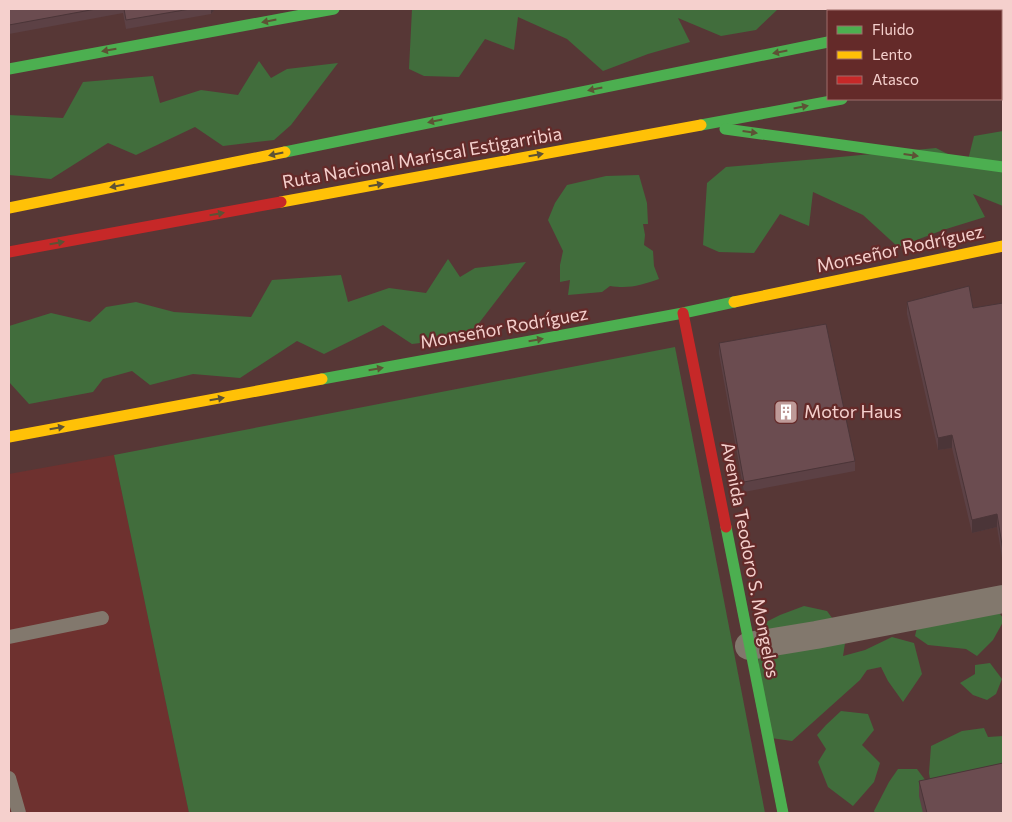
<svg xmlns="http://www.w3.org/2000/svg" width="1012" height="822" font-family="Commissioner,sans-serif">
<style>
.built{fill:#6e312f}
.green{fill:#416d3c}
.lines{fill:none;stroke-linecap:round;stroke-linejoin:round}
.lane{stroke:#82786d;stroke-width:14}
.street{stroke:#82786d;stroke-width:28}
.fast{stroke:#4caf50;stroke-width:11}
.slow{stroke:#ffc107;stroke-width:11}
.jam{stroke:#c62828;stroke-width:11}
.wall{fill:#5c4145}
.shaded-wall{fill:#4b3538}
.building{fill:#6b4c50;stroke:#4b3538}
.oneway{fill:#5d5235}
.labels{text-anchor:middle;stroke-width:4.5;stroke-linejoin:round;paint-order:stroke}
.street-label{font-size:18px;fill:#f5d0cd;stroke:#642a29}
.poi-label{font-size:18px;fill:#f5d0cd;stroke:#642a29;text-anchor:start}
</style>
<rect width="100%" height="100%" fill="#573736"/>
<path class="built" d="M114,455L189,813H9V474Z"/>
<g class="green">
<path d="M412,9H778L756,30L721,36L678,18L690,42L648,54L603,71L567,39L518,17L514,50L485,39L459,77L424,76L409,69Z"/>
<path d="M259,61L271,78L287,69L338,63L291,125L274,140L223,146L195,127L136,155L108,143L51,179L9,175V115L63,118L83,82L153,76L160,103L201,90L238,95Z"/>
<path d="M1003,131V206L973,194L985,217L943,230L898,247L863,215L813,192L809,226L780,214L754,253L719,252L703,245L707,183L726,167L829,158L936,148L967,164L974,136Z"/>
<path d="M639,175L647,203L648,224H643L645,235L644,245L653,251L654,266L659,279C641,285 630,289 610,286L602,292L568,295L570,280L560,282V265L563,251L548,220L555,203L567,185L606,176Z"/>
<path d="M448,259L460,277L475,268L526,262L479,323L463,338L412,344L383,325L324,354L297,341L240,378L193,374L150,385L132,371L103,379L93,392L29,404L9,382V326L51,313L90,322L106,307L136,302L174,312L251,317L272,280L341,275L348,302L389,288L426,293Z"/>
<path d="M675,347L765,813H189L114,455Z"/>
<path d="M985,594L1003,618V622L993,640L977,656L966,649L928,645L915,636L918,623Z"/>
<path d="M804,606L827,611L846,637L843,656L865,650L892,637L914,643L922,674L903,702L888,681L881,667L867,670L860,680L792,741L764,737L756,627L780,615Z"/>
<path d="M990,663L1002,679L996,694L987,700L973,695L960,683L975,674V665Z"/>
<path d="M841,711L868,714L874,730L862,745L880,763L874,782L853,806L828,787L818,762L826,749L817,735L826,725Z"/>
<path d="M984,728L988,737L1003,736V786L932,791L929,773L931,746L962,731Z"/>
<path d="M898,769H917L926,781L928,813H875L874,811L889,782Z"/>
</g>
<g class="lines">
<g class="lane">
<path d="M9,637L102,618"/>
<path d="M9,778L19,813"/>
</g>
<path class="street" d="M749,646L816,635L1003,599"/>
<g class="fast">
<path d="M946,11L953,9"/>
<path d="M982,11L994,9"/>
<path d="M9,69L334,9"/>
<path d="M701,125L842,99"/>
<path d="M725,129L1003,167"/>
<path d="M285,152L828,42"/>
<path d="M322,379L683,313L734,302"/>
<path d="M726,527L783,813"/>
</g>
<g class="slow">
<path d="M281,202L701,125"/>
<path d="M9,208L285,152"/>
<path d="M734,302L1003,246"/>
<path d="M9,437L322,379"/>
</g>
<g class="jam">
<path d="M1001,69L1003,68"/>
<path d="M9,252L281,202"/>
<path d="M683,313L726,527"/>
</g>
</g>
<g class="wall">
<path d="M9,9H215L211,14L126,29L123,13L9,34Z"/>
<path d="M907,302L973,308L1003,303V564L997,527L972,533L952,448L938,450L907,314Z"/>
<path d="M719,343L855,461V471L744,492L719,354Z"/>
<path d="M919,781L1003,813H923L919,796Z"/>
</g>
<g class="shaded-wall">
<path d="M211,9H215L211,14Z"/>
<path d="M952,435V448L938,450V438Z"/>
<path d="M997,514V527L972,533V520Z"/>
</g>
<g class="building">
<path d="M9,9H96L9,25Z"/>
<path d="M124,9H190L126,20Z"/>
<path d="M969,286L973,308L1003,303V551L997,514L972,520L952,435L938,438L907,302Z"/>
<path d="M826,324L855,461L744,482L719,343Z"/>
<path d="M1003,763V813H927L919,781Z"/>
</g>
<defs><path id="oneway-solid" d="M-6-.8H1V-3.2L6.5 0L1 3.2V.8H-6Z" transform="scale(1.25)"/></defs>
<g class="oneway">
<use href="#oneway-solid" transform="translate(269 21) rotate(169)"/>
<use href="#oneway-solid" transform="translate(109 50) rotate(170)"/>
<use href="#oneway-solid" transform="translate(780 52) rotate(169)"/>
<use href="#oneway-solid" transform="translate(595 89) rotate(168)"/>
<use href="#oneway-solid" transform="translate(801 107) rotate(-11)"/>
<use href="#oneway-solid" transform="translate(435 121) rotate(168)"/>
<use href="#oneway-solid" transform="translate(750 132) rotate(8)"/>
<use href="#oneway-solid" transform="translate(276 154) rotate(168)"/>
<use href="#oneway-solid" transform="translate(536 155) rotate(-10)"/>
<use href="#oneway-solid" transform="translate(911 155) rotate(8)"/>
<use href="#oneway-solid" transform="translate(376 185) rotate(-10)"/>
<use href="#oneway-solid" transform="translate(117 186) rotate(169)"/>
<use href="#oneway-solid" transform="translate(217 214) rotate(-10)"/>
<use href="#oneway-solid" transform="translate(57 243) rotate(-10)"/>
<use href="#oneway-solid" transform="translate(536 340) rotate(-10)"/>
<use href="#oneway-solid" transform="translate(376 369) rotate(-10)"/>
<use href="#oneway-solid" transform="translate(217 399) rotate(-10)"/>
<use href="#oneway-solid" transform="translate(57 428) rotate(-10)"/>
</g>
<defs>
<g id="building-square" transform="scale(1.25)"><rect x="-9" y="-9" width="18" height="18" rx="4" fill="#be9a98" stroke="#642a29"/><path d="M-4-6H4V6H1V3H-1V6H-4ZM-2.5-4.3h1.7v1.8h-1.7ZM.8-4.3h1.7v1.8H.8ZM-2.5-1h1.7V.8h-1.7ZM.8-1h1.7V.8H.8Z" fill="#fff"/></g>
</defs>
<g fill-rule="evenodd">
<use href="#building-square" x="786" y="412"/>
</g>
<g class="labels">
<g class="street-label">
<text transform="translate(422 158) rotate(-10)" y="6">Ruta Nacional Mariscal Estigarribia</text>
<text transform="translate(900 249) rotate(-12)" y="6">Monseñor Rodríguez</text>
<text transform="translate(504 328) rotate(-10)" y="6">Monseñor Rodríguez</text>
<text transform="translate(750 560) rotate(79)" y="6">Avenida Teodoro S. Mongelos</text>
</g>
<g class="poi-label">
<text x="804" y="418">Motor Haus</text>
</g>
</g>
<rect width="1012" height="822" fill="none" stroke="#f5d0cd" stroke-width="20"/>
<rect x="827" y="10" width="175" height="90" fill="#642a29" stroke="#9e6c6b"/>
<rect x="837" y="26" width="25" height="8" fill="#4caf50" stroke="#9e6c6b"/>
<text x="872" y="35" font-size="15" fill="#f5d0cd">Fluido</text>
<rect x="837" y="51" width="25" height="8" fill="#ffc107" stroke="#9e6c6b"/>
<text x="872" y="60" font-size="15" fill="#f5d0cd">Lento</text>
<rect x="837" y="76" width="25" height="8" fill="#c62828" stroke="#9e6c6b"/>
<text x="872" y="85" font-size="15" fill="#f5d0cd">Atasco</text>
</svg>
